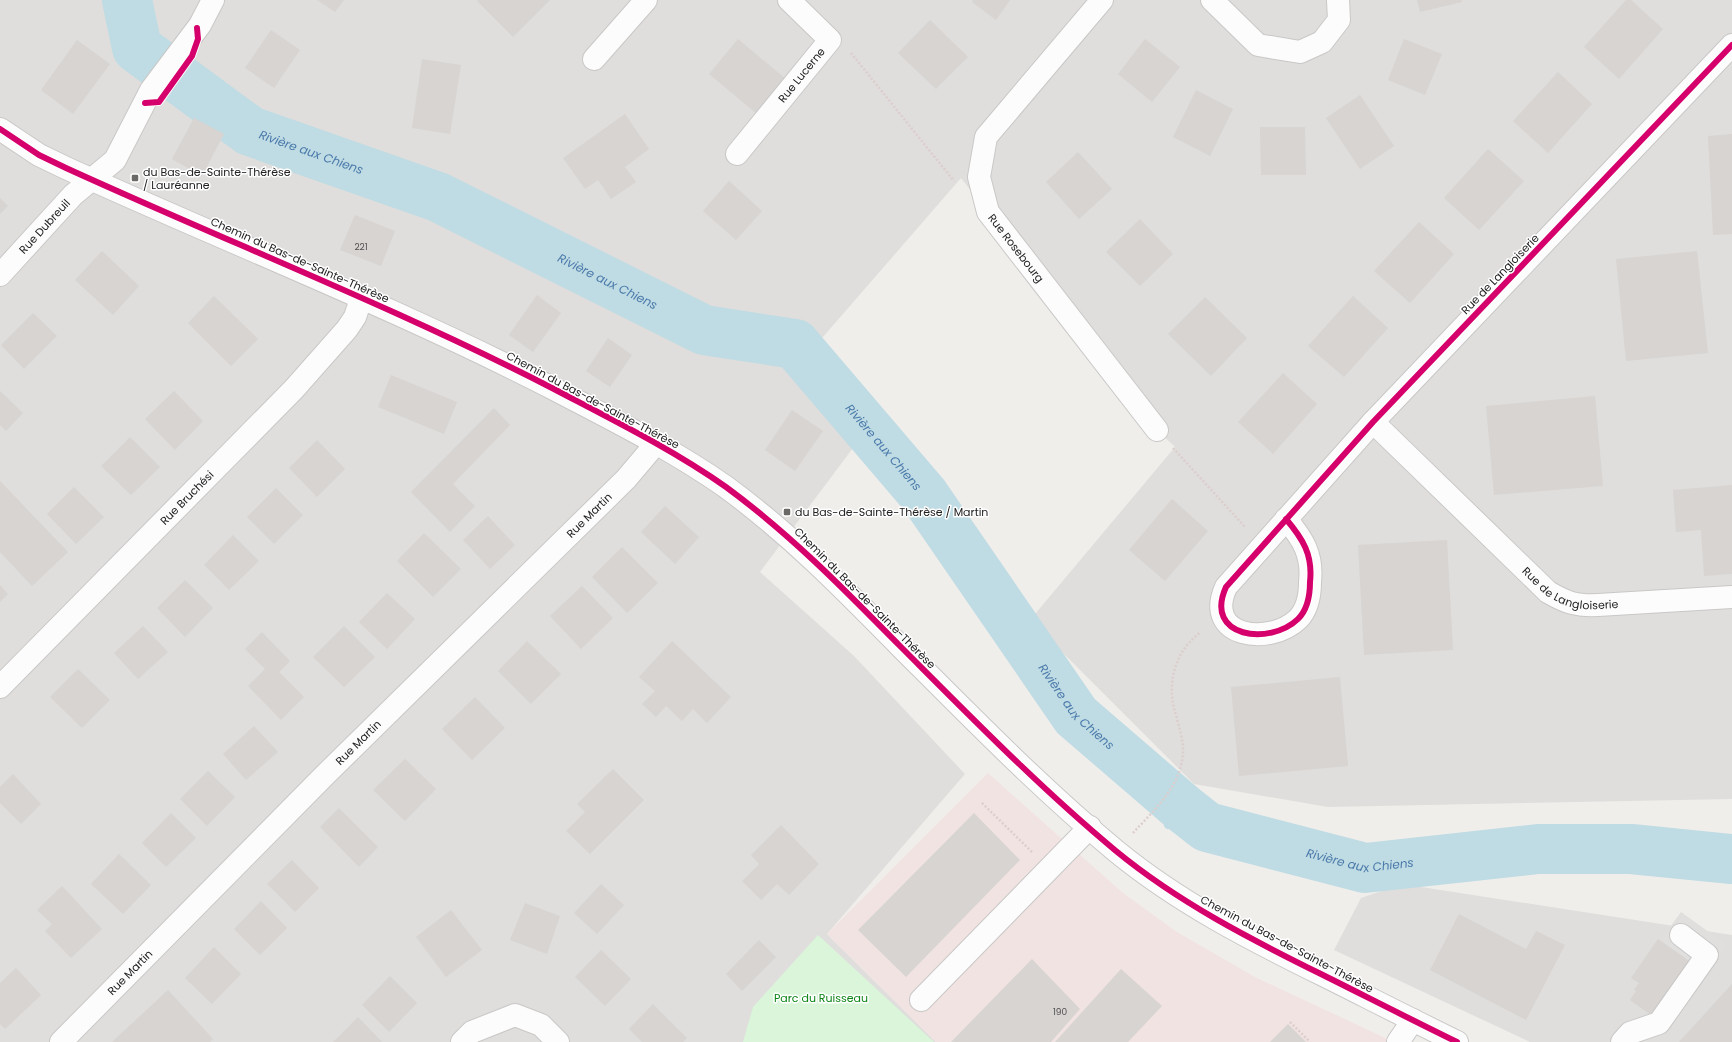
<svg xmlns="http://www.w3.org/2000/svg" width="1732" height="1042" font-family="Poppins,sans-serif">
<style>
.residential{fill:#dfdedc}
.commercial{fill:#f1e3e1}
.park{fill:#daf5da}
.parking{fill:#e0dfde}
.pier{fill:#dedddd}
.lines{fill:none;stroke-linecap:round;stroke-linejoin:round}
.stream{stroke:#bfdbe3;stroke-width:8}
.river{stroke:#bfdbe3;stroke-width:50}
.building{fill:#d7d4d2}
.minor-casing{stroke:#c9c8c7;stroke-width:24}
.path{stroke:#dccecd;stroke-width:2.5;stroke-dasharray:2 2;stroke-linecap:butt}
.minor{stroke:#fdfcfc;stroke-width:22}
.cycleway-casing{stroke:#fff;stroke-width:8}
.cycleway{stroke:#d6006c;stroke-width:6}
.poi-dot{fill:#6a6968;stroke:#fff;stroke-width:1.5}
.labels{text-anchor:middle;stroke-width:3;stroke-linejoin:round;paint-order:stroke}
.number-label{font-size:9px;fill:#4f4e4e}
.street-label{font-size:11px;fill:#222;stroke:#fff}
.poi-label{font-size:11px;fill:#222;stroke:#fff;text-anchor:start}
.park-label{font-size:11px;fill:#0c8416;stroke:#fff}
.water-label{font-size:12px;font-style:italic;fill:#4a7aab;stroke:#fff}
</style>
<rect width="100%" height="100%" fill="#f0eeeb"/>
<g class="residential">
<path d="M0,0H1732V799L1328,807L1194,784L1030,620L1175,447L1157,430L961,178L790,375L853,448L760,572L854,656L965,774L827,934L936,1042H0Z"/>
<path d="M1402,884L1732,935V1042H1530L1334,950L1361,898Z"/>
</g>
<path class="commercial" d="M988,773L1123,893L1177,932L1255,977L1394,1042H936L827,934Z"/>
<path class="park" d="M818,935L934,1042H743L753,1007Z"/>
<path class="parking" d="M1681,912L1727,945L1716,961L1699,967L1660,941Z"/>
<path class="pier" d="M179,37L200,53L165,101L143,84Z"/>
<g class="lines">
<path class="stream" d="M1168,825L1184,809"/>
<path class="river" id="s1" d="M127,0L137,48L250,131L438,197L704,330L795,344L924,495L1076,716L1184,809L1207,827L1365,868L1538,849H1631L1732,859"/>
</g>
<g class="building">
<path d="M317,0H344L335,12Z"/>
<path d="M478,0H550L513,37L477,1Z"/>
<path d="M973,0H1010L996,20L972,2Z"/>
<path d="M1417,0H1461L1462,2L1420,12Z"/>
<path d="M1626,0H1631L1663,29L1619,79L1584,47Z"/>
<path d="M930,20L968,57L936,89L898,53Z"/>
<path d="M271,30L300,50L274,88L245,68Z"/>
<path d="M738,39L786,79L757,114L709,74Z"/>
<path d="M1145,39L1180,67L1152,102L1118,74Z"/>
<path d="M1404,39L1442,54L1425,95L1388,80Z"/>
<path d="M77,40L110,64L73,114L41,90Z"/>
<path d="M422,59L461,65L450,134L412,128Z"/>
<path d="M1558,72L1592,104L1548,153L1513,121Z"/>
<path d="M1196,90L1233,109L1210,156L1173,137Z"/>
<path d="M1360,95L1394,146L1360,169L1326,118Z"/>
<path d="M625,114L649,149L625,167L636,182L611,199L598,180L585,189L563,158Z"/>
<path d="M194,118L224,134L202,176L172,159Z"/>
<path d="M1260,127H1305L1306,175H1261Z"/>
<path d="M1732,134V234L1713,235L1708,136Z"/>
<path d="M1488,149L1524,181L1479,230L1444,198Z"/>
<path d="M1078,152L1112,189L1079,219L1046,182Z"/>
<path d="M729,181L762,211L736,240L703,211Z"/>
<path d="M0,198L8,206L0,214Z"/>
<path d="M355,215L395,231L381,266L340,250Z"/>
<path d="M1140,219L1173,254L1140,286L1106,252Z"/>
<path d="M1419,222L1454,254L1410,303L1374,271Z"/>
<path d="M102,251L139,286L113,315L75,280Z"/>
<path d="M1697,251L1708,353L1626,361L1616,259Z"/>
<path d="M537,295L561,313L533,352L509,335Z"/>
<path d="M214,296L258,339L231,366L188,323Z"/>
<path d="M1353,296L1388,328L1344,377L1308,346Z"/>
<path d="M1205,297L1247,338L1211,376L1168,334Z"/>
<path d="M33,313L57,336L24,369L1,345Z"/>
<path d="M608,338L632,355L610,387L586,371Z"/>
<path d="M1283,373L1317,404L1273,454L1238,422Z"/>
<path d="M391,375L457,402L444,434L378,407Z"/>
<path d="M0,391L23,413L6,431L0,425Z"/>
<path d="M174,391L203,421L175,450L145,419Z"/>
<path d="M1595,396L1603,486L1494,495L1486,406Z"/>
<path d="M494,408L510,425L453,484L475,506L450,532L411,492Z"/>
<path d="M792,410L823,431L795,471L765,450Z"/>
<path d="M130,437L160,467L131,495L101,466Z"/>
<path d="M317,440L345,469L317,497L289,468Z"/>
<path d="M0,481L68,552L32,586L0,552Z"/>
<path d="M1732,485V574L1704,576L1701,530L1676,532L1673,490Z"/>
<path d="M74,487L104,517L76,544L47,514Z"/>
<path d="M276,488L303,515L274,544L247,517Z"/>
<path d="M1172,499L1208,531L1165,581L1129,550Z"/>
<path d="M665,506L699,537L675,564L641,532Z"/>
<path d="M488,516L515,545L490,569L463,540Z"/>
<path d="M424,533L461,569L433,597L397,561Z"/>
<path d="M233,535L259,561L229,590L204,565Z"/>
<path d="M1447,540L1453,650L1364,655L1358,545Z"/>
<path d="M622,547L658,583L627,613L592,577Z"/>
<path d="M185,580L213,608L185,637L157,608Z"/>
<path d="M0,585L8,594L0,602Z"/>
<path d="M582,586L613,618L581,649L550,616Z"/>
<path d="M387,593L415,619L387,649L359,622Z"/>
<path d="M143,626L168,652L138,679L114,653Z"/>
<path d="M344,626L375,657L344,687L313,657Z"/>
<path d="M262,632L290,661L279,672L304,697L281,720L248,686L265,669L245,649Z"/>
<path d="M527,641L561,674L531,704L498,671Z"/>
<path d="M672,641L731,697L707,723L693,709L682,721L666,706L656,717L642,704L655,691L639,677Z"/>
<path d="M78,669L110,700L82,728L50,697Z"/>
<path d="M1340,677L1348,766L1239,776L1231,687Z"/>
<path d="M475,697L505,728L472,760L442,729Z"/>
<path d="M254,726L278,752L246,780L223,754Z"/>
<path d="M405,759L436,789L405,821L373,790Z"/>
<path d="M613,769L644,800L590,854L566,831L585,812L577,804Z"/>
<path d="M208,771L235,797L207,826L180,799Z"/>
<path d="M13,774L41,804L21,824L0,803V787Z"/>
<path d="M339,808L378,847L359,867L320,827Z"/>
<path d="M171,813L196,838L166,867L142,843Z"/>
<path d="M974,813L1020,860L906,977L858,930Z"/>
<path d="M781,825L819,864L789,895L777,884L761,900L742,881L759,864L751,855Z"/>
<path d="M119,854L151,885L123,914L91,884Z"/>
<path d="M292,860L319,888L295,912L267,884Z"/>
<path d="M601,884L624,905L597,934L574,913Z"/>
<path d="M62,886L102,929L71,958L45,931L52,924L37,910Z"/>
<path d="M261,901L287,928L260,955L234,929Z"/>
<path d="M525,903L560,916L547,954L510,940Z"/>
<path d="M451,910L482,950L446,977L416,937Z"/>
<path d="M1459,914L1526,949L1536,931L1565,945L1526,1020L1430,970Z"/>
<path d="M1658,939L1692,963L1655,1018L1630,1000L1636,991L1634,990L1639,983L1631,978Z"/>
<path d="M759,940L776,957L742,991L726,974Z"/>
<path d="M214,947L241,974L212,1004L185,978Z"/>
<path d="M601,950L631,979L605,1006L575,977Z"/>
<path d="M1032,959L1080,1009L1051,1042H951Z"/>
<path d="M16,968L41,995L5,1029L0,1024V983Z"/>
<path d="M1121,969L1162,1006L1128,1042H1055Z"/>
<path d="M390,976L417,1003L389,1032L362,1005Z"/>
<path d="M1732,984V1042H1679Z"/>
<path d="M168,990L213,1039L210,1042H112Z"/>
<path d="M653,1004L687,1038L683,1042H642L629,1029Z"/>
<path d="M358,1017L382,1042H333Z"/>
<path d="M1288,1024L1306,1042H1270Z"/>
</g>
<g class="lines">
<g class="minor-casing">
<g id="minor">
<path id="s2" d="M1102,0L986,137L979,177L988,212L1157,430"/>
<path d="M1212,0L1258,45L1300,52L1322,42L1339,20L1338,0"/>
<path d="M594,59L646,0"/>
<path d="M0,129L39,155L66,168C228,242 394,307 552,388C611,419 672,449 726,487C790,534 843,588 898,644C969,715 1039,787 1116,851C1178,902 1250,939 1323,975C1367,997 1412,1020 1457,1042"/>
<path id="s3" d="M737,154L830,40L789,0"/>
<path id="s4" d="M0,275L73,195L115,160L151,90L200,25L213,0"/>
<path id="s5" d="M1373,422L1548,592C1567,603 1576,606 1598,605L1732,597"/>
<path d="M1286,519C1303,539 1313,555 1310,582C1310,595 1307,610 1298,619C1270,646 1203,638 1226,587L1373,422L1732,45"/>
<path id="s6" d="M0,687L294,389L347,329L355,317L361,299"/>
<path d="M921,1000L1090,827"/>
<path id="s7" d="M61,1042L325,775L626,479L648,453L654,443"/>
<path d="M462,1042L472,1032L515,1015L541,1025L558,1042"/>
<path d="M1398,1042L1413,1020"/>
<path d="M1622,1042L1630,1033L1659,1023L1707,955L1681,935"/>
</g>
</g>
<g class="path">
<path d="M851,53L954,181"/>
<path d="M1173,448L1245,527"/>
<path d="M982,803L1032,852"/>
<path d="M1133,833C1152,812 1177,790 1182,761C1186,743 1178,725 1174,708C1167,679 1177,649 1201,632"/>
<path d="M1290,1022L1310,1042"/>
</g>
<use href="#minor" class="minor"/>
<g class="cycleway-casing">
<g id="cycleway">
<path d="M145,103L159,102L192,56L198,39L197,28"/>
<path d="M0,129L39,155L66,168C228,242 394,307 552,388C611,419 672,449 726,487C790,534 843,588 898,644C969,715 1039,787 1116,851C1178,902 1250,939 1323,975C1367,997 1412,1020 1457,1042"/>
<path d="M1286,519C1303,539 1313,555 1310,582C1310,595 1307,610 1298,619C1270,646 1203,638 1226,587L1373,422L1732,45"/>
</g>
</g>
<use href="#cycleway" class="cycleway"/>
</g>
<g class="poi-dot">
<rect x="131" y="174" width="8" height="8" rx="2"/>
<rect x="783" y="508" width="8" height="8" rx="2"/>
</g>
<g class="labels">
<g class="number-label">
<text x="361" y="250">221</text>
<text x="1060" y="1015">190</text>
</g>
<g class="street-label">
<text dy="4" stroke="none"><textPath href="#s3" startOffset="102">Rue Lucerne</textPath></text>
<text dy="4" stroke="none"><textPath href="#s4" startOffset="66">Rue Dubreuil</textPath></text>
<text dy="4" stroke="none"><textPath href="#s2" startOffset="302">Rue Rosebourg</textPath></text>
<text transform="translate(300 260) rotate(24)" y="4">Chemin du Bas-de-Sainte-Thérèse</text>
<text transform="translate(1500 274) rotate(-46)" y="4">Rue de Langloiserie</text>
<text transform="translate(593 400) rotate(28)" y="4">Chemin du Bas-de-Sainte-Thérèse</text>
<text dy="4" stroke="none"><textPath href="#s6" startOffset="266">Rue Bruchési</textPath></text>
<text dy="4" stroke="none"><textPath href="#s7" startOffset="746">Rue Martin</textPath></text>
<text dy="4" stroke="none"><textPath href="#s5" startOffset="264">Rue de Langloiserie</textPath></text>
<text transform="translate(865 598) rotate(45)" y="4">Chemin du Bas-de-Sainte-Thérèse</text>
<text dy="4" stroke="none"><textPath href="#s7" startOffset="422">Rue Martin</textPath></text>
<text transform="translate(1287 944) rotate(28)" y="4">Chemin du Bas-de-Sainte-Thérèse</text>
<text dy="4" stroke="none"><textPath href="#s7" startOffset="98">Rue Martin</textPath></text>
</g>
<g class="poi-label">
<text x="143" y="176">du Bas-de-Sainte-Thérèse<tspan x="143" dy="13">/ Lauréanne</tspan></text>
<text x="795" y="516">du Bas-de-Sainte-Thérèse / Martin</text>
</g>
<g class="park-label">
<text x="821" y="1002">Parc du Ruisseau</text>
</g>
<g class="water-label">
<text dy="4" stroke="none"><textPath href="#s1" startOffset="254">Rivière aux Chiens</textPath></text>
<text dy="4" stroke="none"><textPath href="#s1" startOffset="578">Rivière aux Chiens</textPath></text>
<text dy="4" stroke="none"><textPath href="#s1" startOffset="914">Rivière aux Chiens</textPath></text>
<text dy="4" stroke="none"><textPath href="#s1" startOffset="1238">Rivière aux Chiens</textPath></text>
<text dy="4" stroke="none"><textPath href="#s1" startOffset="1574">Rivière aux Chiens</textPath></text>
</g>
</g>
</svg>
